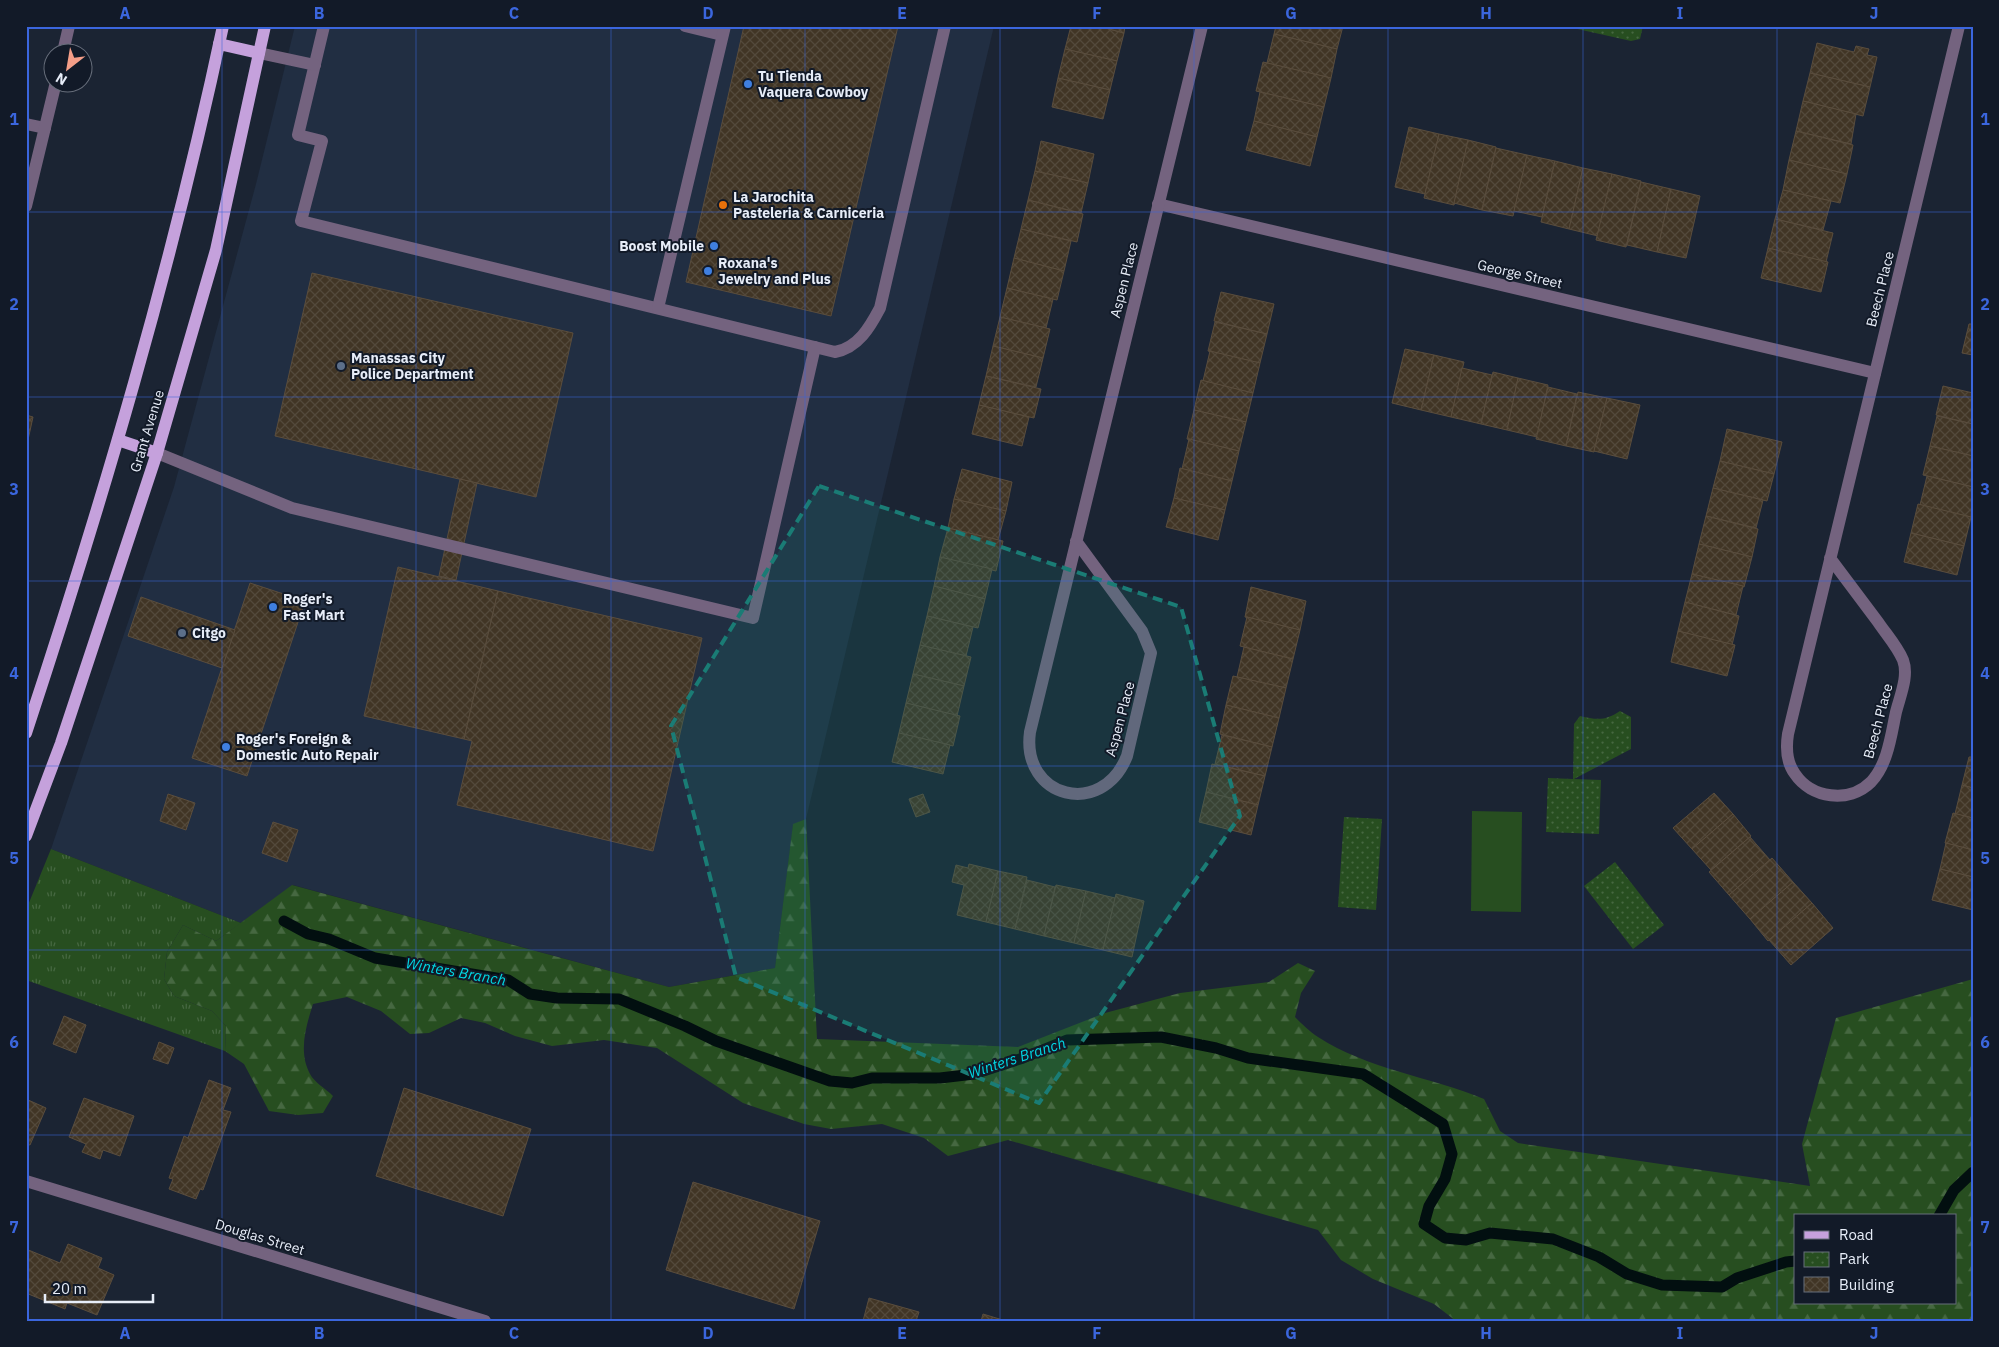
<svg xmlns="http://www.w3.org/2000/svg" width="1999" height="1347" font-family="'IBM Plex Sans',sans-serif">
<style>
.built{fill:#212e42}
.grass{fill:url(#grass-tufts)}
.forest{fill:url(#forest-firs);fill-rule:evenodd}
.park{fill:url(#park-dots)}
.pitch{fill:#274e20}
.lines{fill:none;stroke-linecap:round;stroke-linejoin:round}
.stream{stroke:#020f10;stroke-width:11}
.building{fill:url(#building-cross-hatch);stroke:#5a4d3d}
.service{stroke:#74637f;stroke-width:12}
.minor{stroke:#74637f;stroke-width:12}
.primary{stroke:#c5a1dc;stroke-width:12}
.marked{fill:#1a7c75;fill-opacity:0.2;stroke:#1a7c75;stroke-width:4;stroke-dasharray:10 6;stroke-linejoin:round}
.grid{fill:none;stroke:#3b66dd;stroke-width:1;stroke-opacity:0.55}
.shop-dot{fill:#3f7fe0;stroke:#121a28;stroke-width:2}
.food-dot{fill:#e8710a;stroke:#121a28;stroke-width:2}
.service-dot{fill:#5c6f8a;stroke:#121a28;stroke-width:2}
.labels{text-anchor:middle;stroke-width:4;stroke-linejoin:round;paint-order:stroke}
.poi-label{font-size:14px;font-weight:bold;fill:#e7edf8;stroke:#121a28;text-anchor:start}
.street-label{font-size:14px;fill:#e7edf8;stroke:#121a28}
.water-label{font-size:15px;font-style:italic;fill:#00d8e4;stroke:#121a28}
.neatline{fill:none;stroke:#3b66dd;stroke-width:2}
.grid-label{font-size:16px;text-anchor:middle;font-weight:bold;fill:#3b66dd}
</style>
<defs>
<pattern id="grass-tufts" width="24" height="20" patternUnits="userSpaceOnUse" patternTransform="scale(1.25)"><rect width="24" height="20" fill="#274e20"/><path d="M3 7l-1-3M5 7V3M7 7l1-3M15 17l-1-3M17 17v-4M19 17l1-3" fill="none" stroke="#466841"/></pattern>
<pattern id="forest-firs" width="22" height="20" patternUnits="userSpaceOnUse" patternTransform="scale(1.25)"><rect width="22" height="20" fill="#274e20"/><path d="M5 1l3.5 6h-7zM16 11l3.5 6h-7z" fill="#466841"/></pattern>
<pattern id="park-dots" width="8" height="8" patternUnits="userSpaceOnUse" patternTransform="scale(1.25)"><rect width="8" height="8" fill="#274e20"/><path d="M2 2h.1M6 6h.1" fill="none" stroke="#466841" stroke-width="1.8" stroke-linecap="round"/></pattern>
<pattern id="building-cross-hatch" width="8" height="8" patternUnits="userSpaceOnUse" patternTransform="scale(1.25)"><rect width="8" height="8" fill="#413525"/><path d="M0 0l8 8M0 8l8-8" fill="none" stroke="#53493b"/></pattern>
</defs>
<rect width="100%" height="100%" fill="#1b2433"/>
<path class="built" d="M295,26H994L806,819L793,825L775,968L669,987L293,885L241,923L51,849L174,487L256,184Z"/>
<path class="grass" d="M51,849L241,923L216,941L183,925L167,952L164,979L174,996L212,1011L226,1026L225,1051L26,980V910Z"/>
<path class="forest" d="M806,819L817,1039L1018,1047L1105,1013L1180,993L1269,982L1298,963L1315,971L1301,993L1295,1017C1302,1024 1310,1032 1318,1037C1367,1069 1431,1077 1484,1099L1500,1131L1518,1143L1810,1186L1802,1144L1836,1018L1973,979V1321H1456L1434,1304L1373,1279L1341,1260L1318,1230L1008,1140L948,1156L924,1138L882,1124L831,1129L804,1124L743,1103L657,1048L604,1040L552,1046L515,1036L485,1023L461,1018L429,1033L410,1034L381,1011L347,997L313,1004C306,1026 298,1052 310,1074C314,1082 326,1089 333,1096L323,1113L298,1115L269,1111L244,1064L225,1051L226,1026L212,1011L174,996L164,979L167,952L183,925L216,941L292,885L669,987L775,968L793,824ZM1795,1216H1955V1303H1795Z"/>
<g class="park">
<path d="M1564,26H1643L1640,39L1631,41Z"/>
<path d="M1620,711L1631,717V749L1574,779L1601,780L1599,834L1546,832L1548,778L1573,779L1574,724L1580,716C1597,720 1605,721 1620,711Z"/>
<path d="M1344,817L1382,819L1376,910L1338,907Z"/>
<path d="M1615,862L1664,925L1633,949L1584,886Z"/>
</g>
<path class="pitch" d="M1472,811L1522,812L1521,912L1471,911Z"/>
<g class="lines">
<g class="stream">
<path d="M284,921L308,934L329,939L375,958L508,980L530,994L557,998L619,999L685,1026L716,1041L830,1081L852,1083L872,1078H940L974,1074L1023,1058L1067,1040L1161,1037L1216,1048L1248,1058L1363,1074L1443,1124L1452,1154L1445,1179L1429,1206L1424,1224L1445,1238L1466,1240L1490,1233L1553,1239L1599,1257L1627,1274L1662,1285L1722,1287L1737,1278L1786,1262L1795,1261"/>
<path d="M1939,1216L1954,1190L1973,1172"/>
</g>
</g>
<g class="building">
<path d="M744,26H898L831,316L686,282Z"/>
<path d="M1071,26H1098L1124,33L1117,61L1065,49Z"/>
<path d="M1098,26H1125L1124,33Z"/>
<path d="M1276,26H1343L1337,49L1274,34Z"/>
<path d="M1274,34L1337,49L1331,78L1267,63Z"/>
<path d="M1817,43L1854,52L1856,46L1869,49L1867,55L1877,57L1870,87L1810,73Z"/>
<path d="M1065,49L1117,61L1110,90L1058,78Z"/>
<path d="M1263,62L1331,78L1324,107L1256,91Z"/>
<path d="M1810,73L1870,87L1863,116L1803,101Z"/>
<path d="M1058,78L1110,90L1103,119L1052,107Z"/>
<path d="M1260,92L1324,107L1317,137L1254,121Z"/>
<path d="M1803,101L1856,114L1851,144L1796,131Z"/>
<path d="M1254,121L1317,137L1310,166L1246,150Z"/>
<path d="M1409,127L1439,134L1425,194L1395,187Z"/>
<path d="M1796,131L1853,145L1847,174L1789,160Z"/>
<path d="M1439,134L1468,140L1454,205L1424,198Z"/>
<path d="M1468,140L1496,147L1482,210L1454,203Z"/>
<path d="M1041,141L1094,154L1088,183L1035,171Z"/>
<path d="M1496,148L1527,155L1513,216L1482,210Z"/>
<path d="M1527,155L1555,161L1542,217L1514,211Z"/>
<path d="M1789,160L1847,174L1840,203L1783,190Z"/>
<path d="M1555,161L1583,168L1569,229L1541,222Z"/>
<path d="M1583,168L1612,174L1598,236L1569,229Z"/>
<path d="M1035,171L1088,183L1081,213L1028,200Z"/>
<path d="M1612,174L1641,181L1626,247L1596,240Z"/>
<path d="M1641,182L1671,189L1657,252L1627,245Z"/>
<path d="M1671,189L1700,196L1686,258L1657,252Z"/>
<path d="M1783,190L1831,201L1823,230L1775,219Z"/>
<path d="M1028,200L1083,214L1077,242L1021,229Z"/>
<path d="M1775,219L1833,233L1826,262L1768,248Z"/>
<path d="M1021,229L1071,241L1064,271L1014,258Z"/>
<path d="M1768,248L1828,262L1821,292L1761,278Z"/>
<path d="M1014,258L1064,271L1057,300L1007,288Z"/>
<path d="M312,273L573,333L536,497L275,436Z"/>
<path d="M1007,288L1053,299L1046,328L1000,317Z"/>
<path d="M1221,292L1274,304L1267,334L1214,321Z"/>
<path d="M1000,317L1050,329L1043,358L993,346Z"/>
<path d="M1215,322L1267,334L1260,363L1208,351Z"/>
<path d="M1969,324H1973V355L1962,353Z"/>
<path d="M993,346L1043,358L1036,387L986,376Z"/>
<path d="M1405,349L1434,355L1421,410L1392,403Z"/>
<path d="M1210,351L1260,363L1253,393L1203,381Z"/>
<path d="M1434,355L1464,362L1451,417L1421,410Z"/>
<path d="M1462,368L1492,375L1481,424L1451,417Z"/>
<path d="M1493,372L1518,378L1507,430L1481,424Z"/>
<path d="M986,376L1041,389L1034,418L979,405Z"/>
<path d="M1518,378L1548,385L1537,437L1507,430Z"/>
<path d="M1201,380L1253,393L1246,422L1194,410Z"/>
<path d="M1943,386L1973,393V424L1936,415Z"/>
<path d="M1548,387L1577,394L1566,446L1536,439Z"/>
<path d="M1578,392L1607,398L1594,452L1566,446Z"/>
<path d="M1607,398L1640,405L1627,459L1594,451Z"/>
<path d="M979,405L1029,417L1022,446L972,434Z"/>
<path d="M1194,410L1246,422L1239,451L1187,439Z"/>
<path d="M26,415L33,417L26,449Z"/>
<path d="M1937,416L1973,424V456L1930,446Z"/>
<path d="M1727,429L1782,442L1774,474L1720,461Z"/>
<path d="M1189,439L1239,451L1232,481L1182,469Z"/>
<path d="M1930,446L1973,456V487L1923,475Z"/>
<path d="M1720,461L1774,474L1767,501L1713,488Z"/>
<path d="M1180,468L1232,481L1225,510L1174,498Z"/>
<path d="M962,469L1012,482L1006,511L954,499Z"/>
<path d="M1927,476L1973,487L1971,517L1920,505Z"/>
<path d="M460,479L477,483L456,580L439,576Z"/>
<path d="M1713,488L1763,500L1756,528L1706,516Z"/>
<path d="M1174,498L1225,510L1218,540L1166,527Z"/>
<path d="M954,499L1006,511L998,540L948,528Z"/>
<path d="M1918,504L1971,517L1964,546L1911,533Z"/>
<path d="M1706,516L1758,529L1752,557L1699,544Z"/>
<path d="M948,528L1003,541L996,571L940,557Z"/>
<path d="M1911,533L1964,546L1957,575L1904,562Z"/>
<path d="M1699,544L1752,557L1744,587L1692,574Z"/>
<path d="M940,557L992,569L985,599L934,586Z"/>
<path d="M398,567L498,591L464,739L364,716Z"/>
<path d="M1692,574L1743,586L1736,615L1685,602Z"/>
<path d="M250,583L305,601L247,776L192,758Z"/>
<path d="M934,586L985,599L978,628L927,616Z"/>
<path d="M1251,587L1306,601L1300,630L1245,617Z"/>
<path d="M498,591L702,638L653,851L457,805L472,741L464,739Z"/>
<path d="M141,597L235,630L222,668L128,636Z"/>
<path d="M1685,602L1739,616L1732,645L1678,631Z"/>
<path d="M927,616L973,627L966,656L920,645Z"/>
<path d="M1247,617L1300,630L1293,659L1240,646Z"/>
<path d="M1678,631L1735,645L1727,676L1671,662Z"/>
<path d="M920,645L971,657L964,686L913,674Z"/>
<path d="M1244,647L1293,659L1286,688L1237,677Z"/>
<path d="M913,674L964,686L957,716L906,703Z"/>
<path d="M1233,676L1286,688L1279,718L1226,705Z"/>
<path d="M906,703L960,716L953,746L899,733Z"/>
<path d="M1226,705L1279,718L1272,747L1220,734Z"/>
<path d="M899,733L950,745L943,774L892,762Z"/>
<path d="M1222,735L1272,747L1265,776L1215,764Z"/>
<path d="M1969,757H1973V788L1962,785Z"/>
<path d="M1212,764L1265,776L1258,805L1206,792Z"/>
<path d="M1962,785L1973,788V818L1955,814Z"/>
<path d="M1206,792L1258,805L1251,835L1199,822Z"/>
<path d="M1714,793L1733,814L1692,849L1673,828Z"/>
<path d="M168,794L195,803L186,830L160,821Z"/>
<path d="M923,794L930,812L916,817L909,799Z"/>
<path d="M1953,813L1973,818V850L1945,843Z"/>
<path d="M1733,814L1751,836L1711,870L1692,849Z"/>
<path d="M273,822L298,830L287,862L262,853Z"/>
<path d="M1750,837L1770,860L1729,895L1709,872Z"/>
<path d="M1946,843L1973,850V877L1940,869Z"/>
<path d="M1772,858L1793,882L1750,919L1729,895Z"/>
<path d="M969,864L998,871L986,922L957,915L964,885L952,882L956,865L968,868Z"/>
<path d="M1940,869L1973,877V910L1932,900Z"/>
<path d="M998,871L1027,877L1015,929L986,922Z"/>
<path d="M1027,880L1055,887L1044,936L1015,929Z"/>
<path d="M1793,882L1812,903L1768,941L1750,919Z"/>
<path d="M1056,885L1086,891L1074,943L1044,936Z"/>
<path d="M1086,891L1115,898L1103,950L1074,943Z"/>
<path d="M1116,894L1144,901L1132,957L1103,950Z"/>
<path d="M1812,903L1833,928L1791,965L1769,940Z"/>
<path d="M64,1016L86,1025L76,1053L53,1044Z"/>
<path d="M159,1042L174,1048L168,1064L153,1059Z"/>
<path d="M209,1080L231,1088L223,1110L231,1112L203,1190L200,1189L196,1199L169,1189L173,1179L169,1178L184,1136L188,1138Z"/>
<path d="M404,1088L531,1129L503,1216L376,1176Z"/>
<path d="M84,1098L134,1116L120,1156L103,1150L100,1159L82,1152L86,1144L69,1137Z"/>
<path d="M26,1099L46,1108L30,1145L26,1144Z"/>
<path d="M693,1182L820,1221L794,1309L666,1270Z"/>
<path d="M68,1244L102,1258L98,1268L114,1275L97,1315L67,1303L65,1309L26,1293V1249L60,1263Z"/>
<path d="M869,1298L919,1312L916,1321H863Z"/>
<path d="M983,1314L1006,1321H981Z"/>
</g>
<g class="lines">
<g class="service">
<path d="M324,26L298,135L322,141L301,221L835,352C858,348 870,327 880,308L945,26"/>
<path d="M685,26L722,35"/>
<path d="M259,53L315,65"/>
<path d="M658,308L725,26"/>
<path d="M157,453L292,508L753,618L815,347"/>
</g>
<g class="minor">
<path d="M63,52L69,26"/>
<path d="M26,124L45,128"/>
<path d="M1158,204L1875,373"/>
<path d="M26,206L56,82"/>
<path d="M1076,541L1142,631L1151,653L1127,756C1102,819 1021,798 1030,732L1202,26"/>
<path d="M1830,558C1846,579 1862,601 1878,622C1886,634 1897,646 1903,660C1909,676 1900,696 1896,712C1891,735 1888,764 1871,782C1849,804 1811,798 1795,774C1786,762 1786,747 1788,734L1959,26"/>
<path d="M26,1181L485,1321"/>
</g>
<g class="primary">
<path d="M219,44L259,53"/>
<path d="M118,440L157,453"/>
<path d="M26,733C103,500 172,266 223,26"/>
<path d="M26,836L61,743L157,453L216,250L265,26"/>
</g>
</g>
<path class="marked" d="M819,486L1181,607L1240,816L1039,1103L736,977L671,726Z"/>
<path class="grid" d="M222,26V1321M416,26V1321M611,26V1321M805,26V1321M1000,26V1321M1194,26V1321M1388,26V1321M1583,26V1321M1777,26V1321M26,212H1973M26,397H1973M26,581H1973M26,766H1973M26,950H1973M26,1135H1973"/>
<g class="shop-dot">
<circle cx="748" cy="84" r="5"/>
<circle cx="714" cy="246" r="5"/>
<circle cx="708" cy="271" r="5"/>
<circle cx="273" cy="607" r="5"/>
<circle cx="226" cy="747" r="5"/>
</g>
<circle class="food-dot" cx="723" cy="205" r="5"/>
<g class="service-dot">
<circle cx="341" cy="366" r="5"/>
<circle cx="182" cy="633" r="5"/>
</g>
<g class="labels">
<g class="poi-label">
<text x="758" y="81">Tu Tienda<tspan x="758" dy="16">Vaquera Cowboy</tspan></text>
<text x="733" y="202">La Jarochita<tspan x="733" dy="16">Pasteleria &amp; Carniceria</tspan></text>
<text x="704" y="251" text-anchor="end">Boost Mobile</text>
<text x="718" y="268">Roxana's<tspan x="718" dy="16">Jewelry and Plus</tspan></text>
<text x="351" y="363">Manassas City<tspan x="351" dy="16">Police Department</tspan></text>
<text x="283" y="604">Roger's<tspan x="283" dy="16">Fast Mart</tspan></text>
<text x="192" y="638">Citgo</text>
<text x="236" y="744">Roger's Foreign &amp;<tspan x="236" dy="16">Domestic Auto Repair</tspan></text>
</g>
<g class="street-label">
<text transform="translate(1520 274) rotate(13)" y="5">George Street</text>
<text transform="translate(1124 280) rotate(-76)" y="5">Aspen Place</text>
<text transform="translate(1880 289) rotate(-76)" y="5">Beech Place</text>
<text transform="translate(147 431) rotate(-73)" y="5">Grant Avenue</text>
<text transform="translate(1120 719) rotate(-75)" y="5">Aspen Place</text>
<text transform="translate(1878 721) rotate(-75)" y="5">Beech Place</text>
<text transform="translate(260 1237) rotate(17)" y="5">Douglas Street</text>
</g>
<g class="water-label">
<text transform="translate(456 972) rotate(10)" y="5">Winters Branch</text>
<text transform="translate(1017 1058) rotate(-18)" y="5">Winters Branch</text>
</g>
</g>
<rect width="1999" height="1347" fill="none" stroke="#121a28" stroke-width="55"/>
<rect x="1794" y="1214" width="162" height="90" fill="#121a28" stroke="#676e7b"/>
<rect x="1804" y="1231" width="25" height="8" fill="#c5a1dc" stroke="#676e7b"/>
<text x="1839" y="1240" font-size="15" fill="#e7edf8">Road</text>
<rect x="1804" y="1252" width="25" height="15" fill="url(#park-dots)" stroke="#676e7b"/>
<text x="1839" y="1264" font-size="15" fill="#e7edf8">Park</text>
<rect x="1804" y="1277" width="25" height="15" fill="url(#building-cross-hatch)" stroke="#676e7b"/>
<text x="1839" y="1290" font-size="15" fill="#e7edf8">Building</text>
<g transform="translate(68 68) rotate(211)"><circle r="24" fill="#121a28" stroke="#676e7b"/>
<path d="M0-4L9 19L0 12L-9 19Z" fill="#f49e88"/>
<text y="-8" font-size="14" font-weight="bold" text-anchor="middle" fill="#e7edf8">N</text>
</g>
<path d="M45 1294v8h108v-8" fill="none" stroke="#e7edf8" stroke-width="2.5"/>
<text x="52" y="1294" font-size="15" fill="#e7edf8" stroke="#121a28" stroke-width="4" paint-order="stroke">20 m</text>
<rect x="28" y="28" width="1944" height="1292" class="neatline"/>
<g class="grid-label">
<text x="125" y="19">A</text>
<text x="319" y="19">B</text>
<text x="514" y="19">C</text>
<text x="708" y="19">D</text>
<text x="902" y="19">E</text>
<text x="1097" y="19">F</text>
<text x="1291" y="19">G</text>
<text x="1486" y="19">H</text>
<text x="1680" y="19">I</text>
<text x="1874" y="19">J</text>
<text x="14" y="125">1</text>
<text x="1985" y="125">1</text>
<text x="14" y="310">2</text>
<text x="1985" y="310">2</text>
<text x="14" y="495">3</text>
<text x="1985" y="495">3</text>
<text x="14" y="679">4</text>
<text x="1985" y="679">4</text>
<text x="14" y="864">5</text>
<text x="1985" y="864">5</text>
<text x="14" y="1048">6</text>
<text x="1985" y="1048">6</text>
<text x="14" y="1233">7</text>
<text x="1985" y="1233">7</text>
<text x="125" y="1339">A</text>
<text x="319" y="1339">B</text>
<text x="514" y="1339">C</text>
<text x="708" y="1339">D</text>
<text x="902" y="1339">E</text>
<text x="1097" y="1339">F</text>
<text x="1291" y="1339">G</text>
<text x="1486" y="1339">H</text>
<text x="1680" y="1339">I</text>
<text x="1874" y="1339">J</text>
</g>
</svg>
